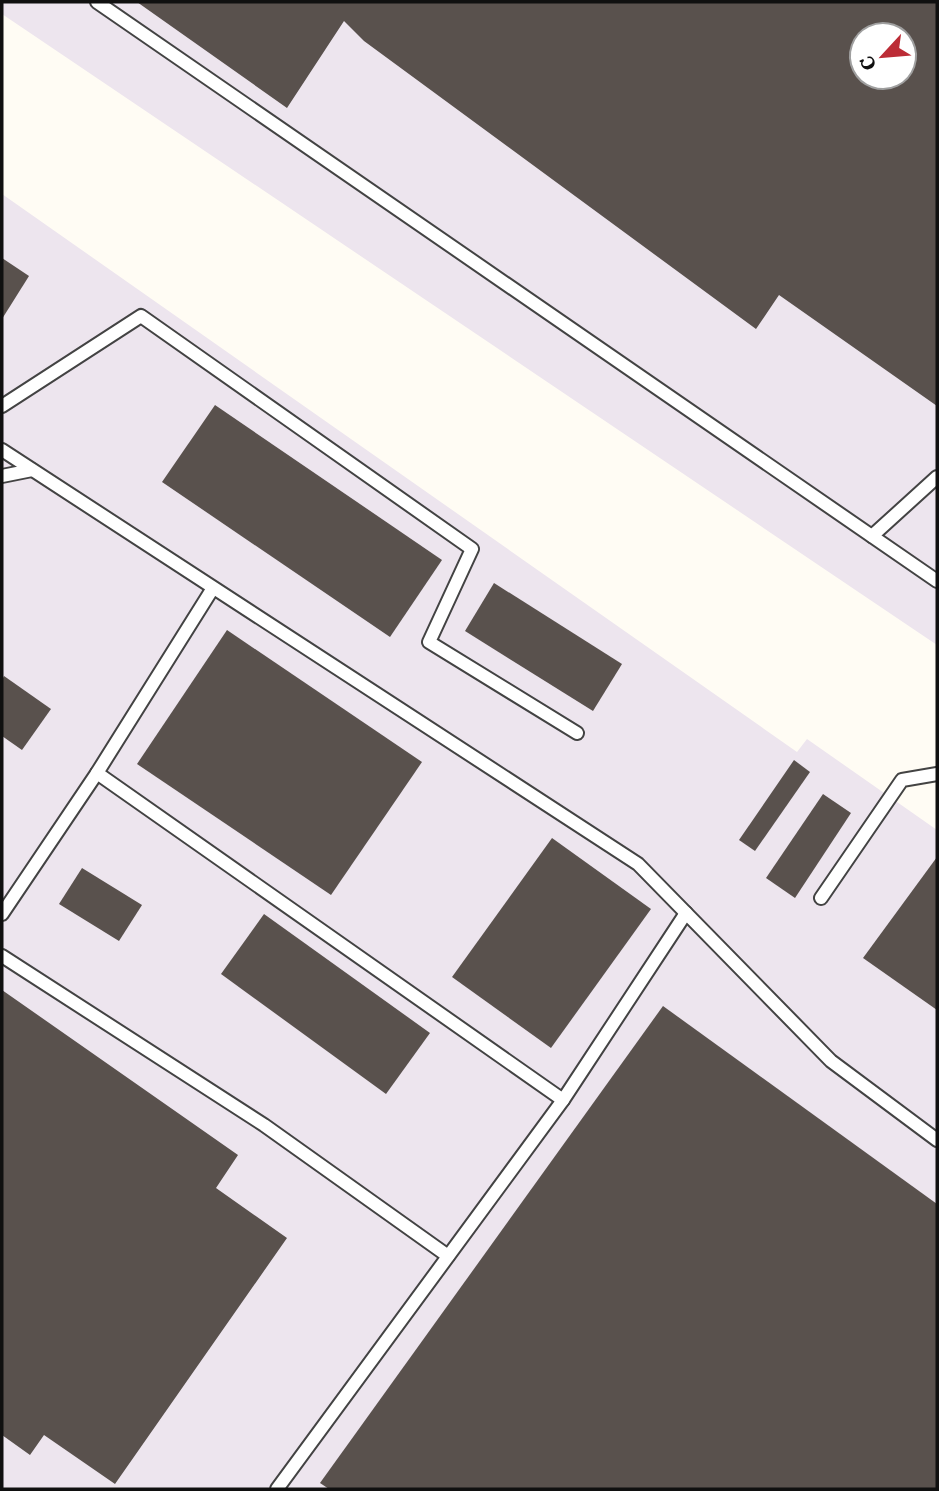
<svg xmlns="http://www.w3.org/2000/svg" width="939" height="1491" font-family="'Roboto Serif',serif">
<style>
.industrial{fill:#ede5ee;fill-rule:evenodd}
.building{fill:#59514d;fill-rule:evenodd}
.lines{fill:none;stroke-linecap:round;stroke-linejoin:round}
.service-casing{stroke:#434343;stroke-width:16}
.service{stroke:#fff;stroke-width:12}
</style>
<rect width="100%" height="100%" fill="#fffcf4"/>
<g class="industrial">
<path d="M2,2H937V645L2,14ZM862,35H904V77H862Z"/>
<path d="M2,194L797,752L807,739L937,830V1489H2Z"/>
</g>
<g class="building">
<path d="M137,2H937V406L779,295L756,329L364,41L344,21L287,108ZM862,35H904V77H862Z"/>
<path d="M2,258L29,276L2,319Z"/>
<path d="M215,405L442,560L390,637L162,482Z"/>
<path d="M494,583L622,664L593,711L465,631Z"/>
<path d="M227,630L422,762L331,895L137,764Z"/>
<path d="M4,676L51,709L22,750L2,736V680Z"/>
<path d="M794,760L810,772L755,851L739,840Z"/>
<path d="M823,794L851,813L795,898L766,878Z"/>
<path d="M552,838L651,909L551,1048L452,977Z"/>
<path d="M937,857V1010L863,958Z"/>
<path d="M82,868L142,905L119,941L59,904Z"/>
<path d="M264,914L430,1033L386,1094L221,974Z"/>
<path d="M2,990L238,1155L216,1188L287,1238L115,1484L44,1435L30,1455L2,1435Z"/>
<path d="M663,1006L937,1204V1489H329L320,1483Z"/>
</g>
<g class="lines">
<g class="service-casing">
<g id="service">
<path d="M97,2L937,581"/>
<path d="M2,406L141,316L472,549L429,642L577,733"/>
<path d="M2,450L638,864L831,1061L937,1140"/>
<path d="M2,476L32,470"/>
<path d="M872,536L937,477"/>
<path d="M97,773L563,1100"/>
<path d="M821,898L902,780L937,774"/>
<path d="M2,914L97,773L213,588"/>
<path d="M2,956L264,1125L448,1256"/>
<path d="M277,1489L563,1100L686,913"/>
</g>
</g>
<use href="#service" class="service"/>
</g>
<rect width="939" height="1491" fill="none" stroke="#101010" stroke-width="7"/>
<g transform="translate(883 56) rotate(244)"><circle r="33" fill="#ffffff" stroke="#9f9f9f" stroke-width="2"/>
<path d="M0-5L12 26L0 18L-12 26Z" fill="#bc2c36"/>
<text y="-10" font-size="19" font-weight="bold" text-anchor="middle" fill="#101010">С</text>
</g>
</svg>
